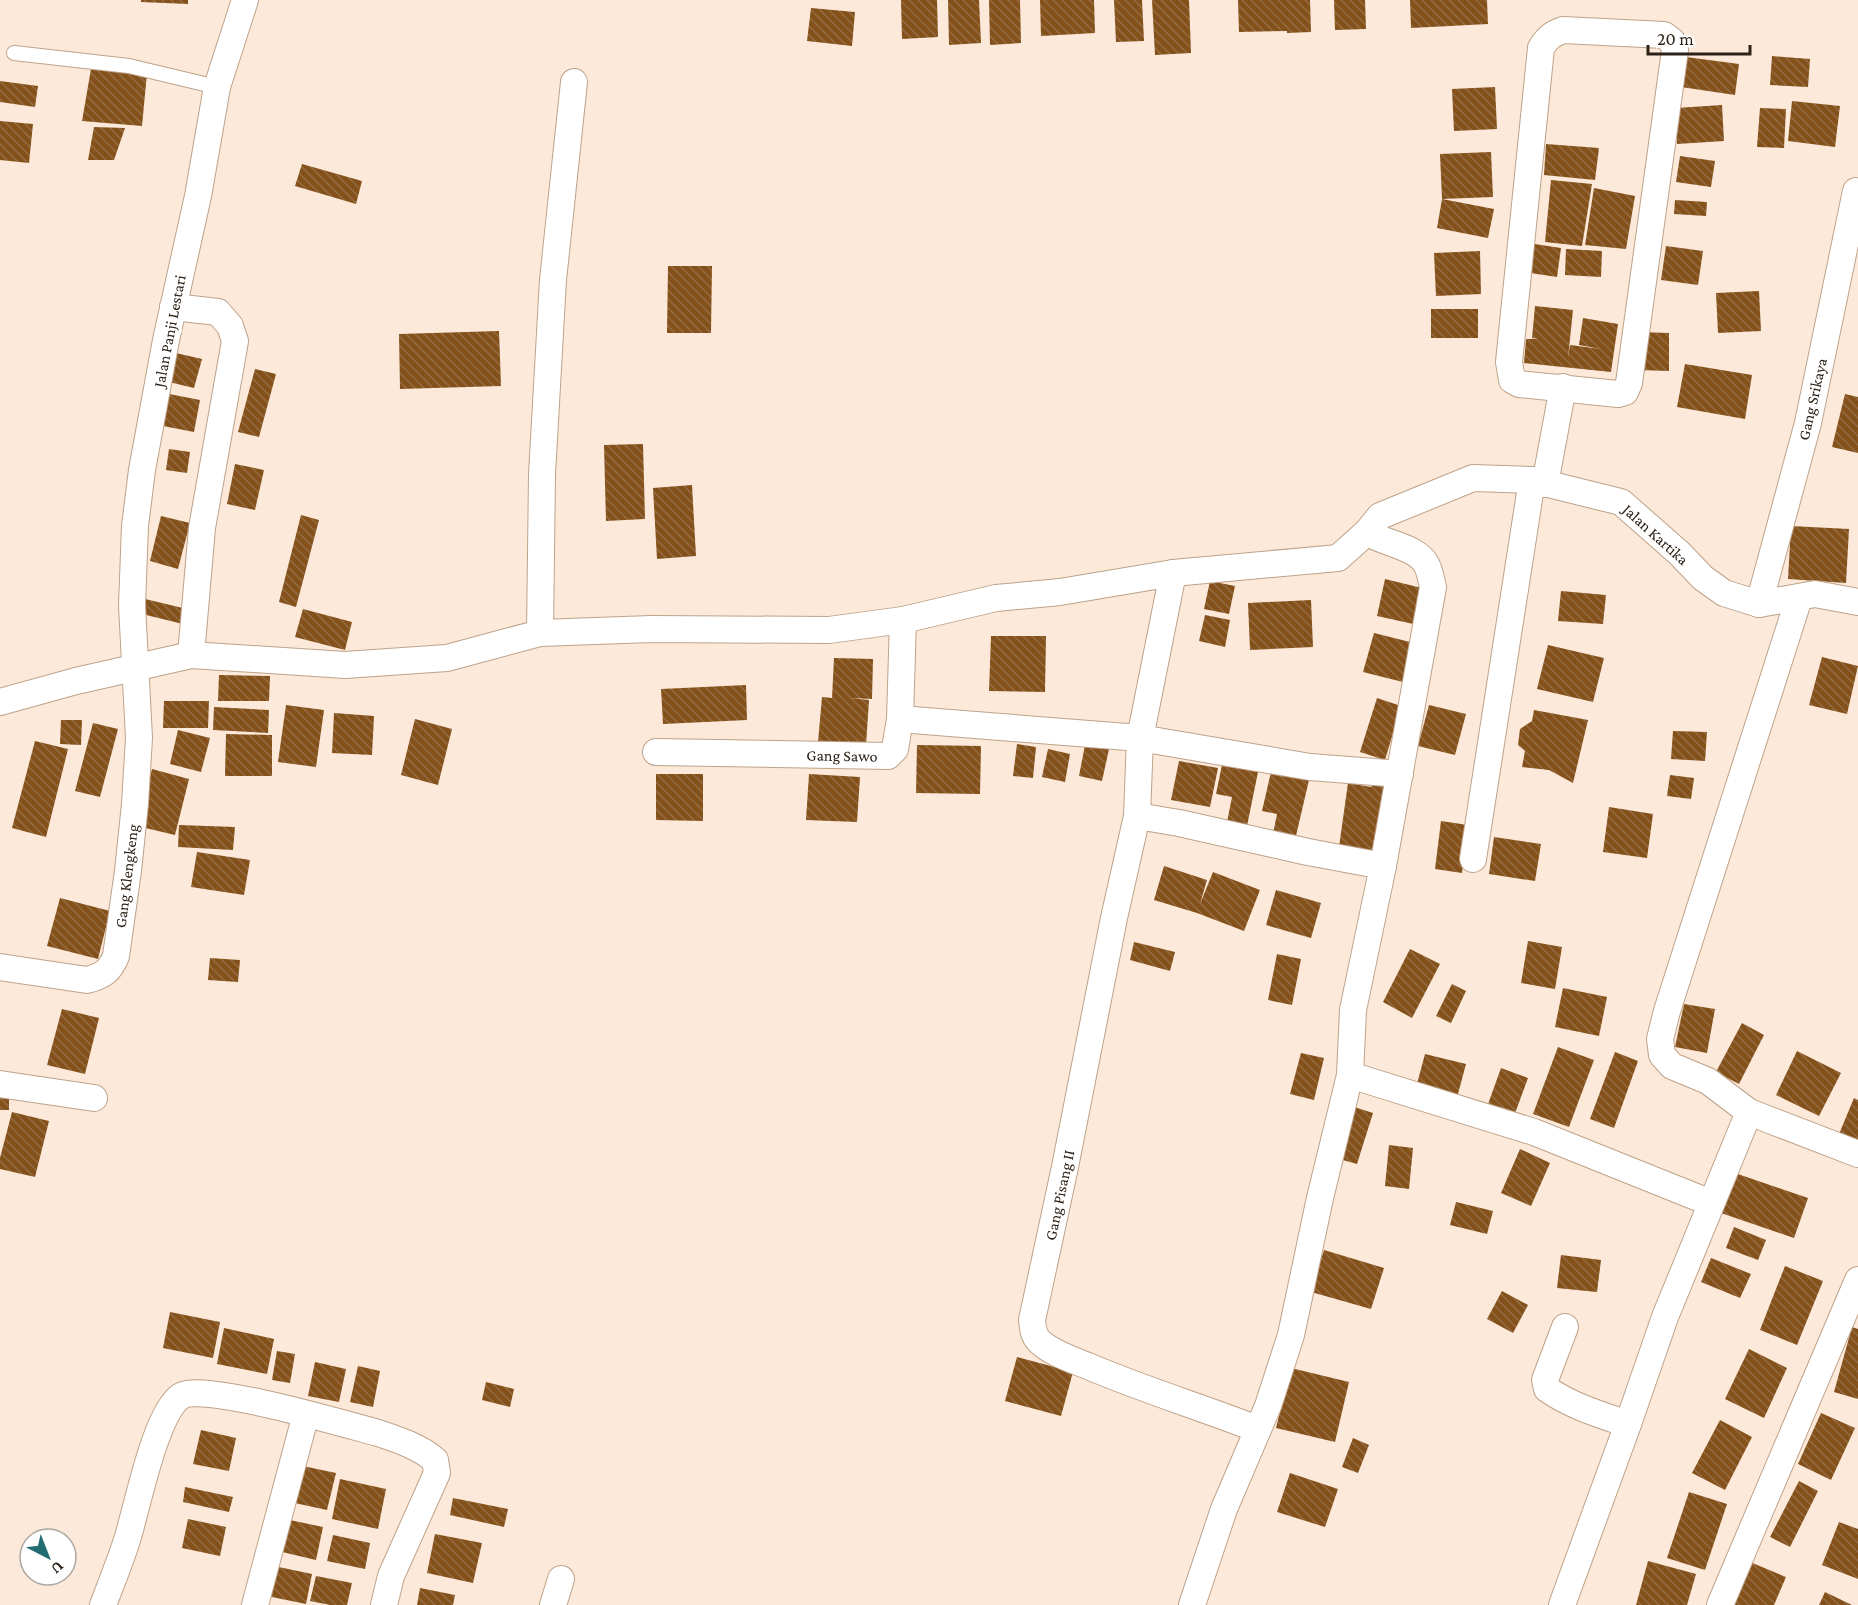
<svg xmlns="http://www.w3.org/2000/svg" width="1858" height="1605" font-family="'Crimson Pro',serif">
<style>
.building{fill:url(#building-back-hatch)}
.lines{fill:none;stroke-linecap:round;stroke-linejoin:round}
.lane-casing{stroke:#bfa289;stroke-width:16}
.street-casing{stroke:#bfa289;stroke-width:28}
.lane{stroke:#fff;stroke-width:14}
.street{stroke:#fff;stroke-width:26}
.labels{text-anchor:middle;stroke-width:6;stroke-linejoin:round;paint-order:stroke}
.street-label{font-size:16px;fill:#2d2218;stroke:#fff}
</style>
<defs>
<pattern id="building-back-hatch" width="6" height="6" patternUnits="userSpaceOnUse" patternTransform="scale(1.5)"><rect width="6" height="6" fill="#85511b"/><path d="M-1 5l2 2M0 0l6 6M5-1l2 2" fill="none" stroke="#946c43"/></pattern>
</defs>
<rect width="100%" height="100%" fill="#fce9d9"/>
<g class="building">
<path d="M141,0H188V4L141,2Z"/>
<path d="M901,0H937L938,37L902,39Z"/>
<path d="M948,0H979L981,43L949,45Z"/>
<path d="M989,0H1020L1021,43L990,45Z"/>
<path d="M1040,0H1094L1095,33L1041,36Z"/>
<path d="M1114,0H1142L1144,41L1116,42Z"/>
<path d="M1152,0H1189L1191,53L1155,55Z"/>
<path d="M1238,0H1310L1311,32L1287,33V31L1239,32Z"/>
<path d="M1334,0H1365L1366,29L1335,30Z"/>
<path d="M1410,0H1487L1488,24L1411,28Z"/>
<path d="M811,8L855,12L852,46L807,41Z"/>
<path d="M1772,56L1810,59L1808,87L1770,85Z"/>
<path d="M1686,57L1739,64L1735,95L1681,87Z"/>
<path d="M91,69L147,73L142,126L82,121Z"/>
<path d="M0,81L38,86L35,107L0,102Z"/>
<path d="M1495,87L1497,129L1454,131L1452,89Z"/>
<path d="M1792,101L1840,106L1835,147L1788,141Z"/>
<path d="M1722,105L1724,141L1677,144L1676,108Z"/>
<path d="M1760,108L1786,109L1784,148L1757,147Z"/>
<path d="M0,121L33,124L29,163L0,160Z"/>
<path d="M94,127L125,128L114,160H88Z"/>
<path d="M1546,144L1599,148L1595,180L1544,175Z"/>
<path d="M1491,152L1493,197L1442,199L1440,154Z"/>
<path d="M1680,156L1715,161L1711,187L1676,182Z"/>
<path d="M302,164L362,181L356,204L295,186Z"/>
<path d="M1551,180L1592,184L1582,246L1545,242Z"/>
<path d="M1594,188L1635,196L1626,249L1585,245Z"/>
<path d="M1442,199L1494,209L1488,238L1437,228Z"/>
<path d="M1675,200L1707,202L1706,216L1674,214Z"/>
<path d="M1528,243L1561,248L1557,277L1524,272Z"/>
<path d="M1666,246L1703,251L1698,285L1661,280Z"/>
<path d="M1566,249L1602,251L1601,277L1565,275Z"/>
<path d="M1480,251L1481,294L1436,296L1434,253Z"/>
<path d="M668,266H712L711,333H667Z"/>
<path d="M1759,291L1761,331L1718,333L1716,293Z"/>
<path d="M1535,306L1573,310L1568,358L1570,345L1601,349L1579,345L1583,318L1618,324L1611,372L1524,363L1526,339H1538L1532,338Z"/>
<rect x="1431" y="309" width="47" height="29"/>
<path d="M499,331L501,386L400,389L399,334Z"/>
<path d="M1638,332L1669,333V371L1638,370Z"/>
<path d="M176,353L202,359L194,388L169,382Z"/>
<path d="M1685,364L1752,375L1745,419L1677,407Z"/>
<path d="M255,369L276,374L259,437L238,432Z"/>
<path d="M164,393L200,400L194,432L158,425Z"/>
<path d="M1845,394L1858,397V453L1832,447Z"/>
<path d="M643,444L645,519L606,521L604,445Z"/>
<path d="M169,449L190,452L187,473L166,470Z"/>
<path d="M235,464L264,470L255,510L227,504Z"/>
<path d="M692,485L696,556L657,559L653,488Z"/>
<path d="M301,515L319,520L296,607L279,602Z"/>
<path d="M161,516L190,523L178,569L150,561Z"/>
<path d="M1791,526L1849,529L1846,583L1788,579Z"/>
<path d="M1385,579L1426,589L1418,625L1377,616Z"/>
<path d="M1210,581L1235,586L1229,614L1204,609Z"/>
<path d="M1561,591L1606,595L1603,624L1558,621Z"/>
<path d="M137,597L191,610L187,625L134,612Z"/>
<path d="M1311,600L1313,647L1250,650L1248,603Z"/>
<path d="M303,609L352,622L345,650L295,637Z"/>
<path d="M1205,615L1230,620L1225,647L1199,641Z"/>
<path d="M1374,633L1414,643L1403,682L1363,672Z"/>
<path d="M991,636H1046L1045,692L989,691Z"/>
<path d="M1548,645L1604,658L1593,702L1537,689Z"/>
<path d="M1822,657L1858,666L1847,714L1809,705Z"/>
<path d="M834,658L873,659L872,699L850,698L869,700L866,745L818,742L822,697L832,698Z"/>
<path d="M219,675L270,676L269,701H218Z"/>
<path d="M746,685L747,720L663,724L661,689Z"/>
<path d="M1377,698L1401,706L1385,760L1360,752Z"/>
<path d="M164,701H209L208,728H163Z"/>
<path d="M286,705L324,710L316,767L278,762Z"/>
<path d="M1429,705L1466,714L1455,755L1418,746Z"/>
<path d="M214,707L269,710L268,733L213,730Z"/>
<path d="M1534,710L1588,720L1573,783L1549,770L1522,767L1525,751L1518,745L1520,729L1532,721Z"/>
<path d="M334,713L374,716L372,755L332,753Z"/>
<path d="M415,719L452,729L438,785L401,775Z"/>
<path d="M61,720H82L81,745L60,744Z"/>
<path d="M93,723L118,729L100,797L75,791Z"/>
<path d="M178,730L210,738L201,772L170,764Z"/>
<path d="M1673,731L1707,732L1705,761L1671,759Z"/>
<path d="M226,734L272,735V776H225Z"/>
<path d="M35,741L68,749L46,837L12,828Z"/>
<path d="M1017,744L1036,747L1033,778L1013,776Z"/>
<path d="M917,745L981,746L980,794L916,793Z"/>
<path d="M1085,745L1109,749L1102,781L1079,776Z"/>
<path d="M1048,749L1070,754L1065,782L1042,777Z"/>
<path d="M1179,761L1218,768L1210,807L1171,800Z"/>
<path d="M1222,765L1258,772L1247,826L1227,822L1232,797L1216,794Z"/>
<path d="M152,769L189,779L175,835L137,826Z"/>
<path d="M1271,772L1309,780L1295,840L1273,834L1277,814L1262,811Z"/>
<path d="M656,774H703V821L656,820Z"/>
<path d="M809,774L860,777L857,822L806,820Z"/>
<path d="M1670,775L1694,778L1691,799L1667,796Z"/>
<path d="M1375,781L1389,784L1377,854L1339,847L1348,783L1371,787Z"/>
<path d="M1609,807L1653,814L1647,858L1603,852Z"/>
<path d="M1441,821L1468,825L1462,873L1435,869Z"/>
<path d="M179,825L235,827L233,850L178,847Z"/>
<path d="M1494,837L1541,844L1535,881L1489,874Z"/>
<path d="M197,852L250,860L244,895L191,887Z"/>
<path d="M1164,866L1207,880L1200,904L1213,872L1260,890L1244,931L1197,913L1154,900Z"/>
<path d="M1276,890L1321,903L1311,938L1266,925Z"/>
<path d="M60,898L110,911L98,959L47,946Z"/>
<path d="M1528,941L1562,947L1555,989L1521,983Z"/>
<path d="M1134,942L1175,952L1170,971L1130,960Z"/>
<path d="M1410,949L1440,964L1412,1018L1383,1002Z"/>
<path d="M1277,954L1301,959L1292,1005L1268,1000Z"/>
<path d="M210,958L240,960L238,982L208,980Z"/>
<path d="M1452,984L1466,991L1451,1023L1436,1016Z"/>
<path d="M1563,988L1607,997L1599,1036L1555,1027Z"/>
<path d="M1684,1004L1715,1009L1707,1053L1675,1047Z"/>
<path d="M62,1009L99,1018L85,1074L47,1065Z"/>
<path d="M1742,1023L1764,1035L1739,1084L1716,1072Z"/>
<path d="M1558,1047L1594,1060L1569,1127L1533,1114Z"/>
<path d="M1797,1051L1841,1073L1819,1116L1776,1095Z"/>
<path d="M1615,1052L1638,1061L1614,1128L1590,1119Z"/>
<path d="M1301,1053L1324,1058L1314,1100L1290,1094Z"/>
<path d="M1425,1054L1466,1064L1455,1105L1414,1095Z"/>
<path d="M1501,1068L1528,1078L1514,1116L1487,1107Z"/>
<rect x="0" y="1089" width="9" height="21"/>
<path d="M1854,1098L1858,1100V1142L1839,1134Z"/>
<path d="M1348,1105L1373,1113L1357,1164L1332,1157Z"/>
<path d="M12,1112L49,1121L35,1177L0,1169V1158Z"/>
<path d="M1389,1145L1413,1148L1409,1189L1385,1186Z"/>
<path d="M1520,1149L1550,1163L1531,1206L1501,1193Z"/>
<path d="M1732,1172L1808,1198L1794,1238L1718,1212Z"/>
<path d="M1456,1202L1493,1211L1487,1234L1450,1225Z"/>
<path d="M1734,1227L1766,1240L1758,1260L1726,1248Z"/>
<path d="M1324,1250L1384,1268L1371,1309L1311,1292Z"/>
<path d="M1561,1255L1601,1260L1597,1292L1557,1288Z"/>
<path d="M1711,1258L1751,1274L1740,1298L1701,1282Z"/>
<path d="M1785,1266L1823,1281L1797,1345L1760,1330Z"/>
<path d="M1502,1291L1528,1305L1513,1333L1487,1319Z"/>
<path d="M170,1312L220,1322L213,1358L163,1348Z"/>
<path d="M1852,1327L1858,1329V1399L1834,1392Z"/>
<path d="M224,1328L274,1339L267,1374L217,1364Z"/>
<path d="M1749,1349L1787,1368L1764,1418L1725,1399Z"/>
<path d="M277,1351L295,1354L290,1383L272,1380Z"/>
<path d="M1017,1357L1073,1372L1061,1416L1005,1401Z"/>
<path d="M315,1362L346,1369L339,1402L308,1396Z"/>
<path d="M358,1366L380,1371L373,1407L350,1402Z"/>
<path d="M1291,1368L1349,1382L1335,1442L1276,1428Z"/>
<path d="M486,1382L514,1389L510,1407L482,1400Z"/>
<path d="M1821,1413L1855,1428L1831,1480L1798,1464Z"/>
<path d="M1720,1420L1752,1437L1725,1490L1692,1473Z"/>
<path d="M201,1430L236,1438L229,1471L193,1464Z"/>
<path d="M1353,1438L1369,1445L1358,1473L1342,1467Z"/>
<path d="M298,1465L336,1473L327,1510L290,1502Z"/>
<path d="M1290,1473L1338,1489L1325,1527L1277,1512Z"/>
<path d="M340,1479L386,1489L378,1529L332,1519Z"/>
<path d="M1799,1481L1818,1491L1790,1547L1770,1537Z"/>
<path d="M185,1487L233,1497L229,1512L183,1502Z"/>
<path d="M1689,1492L1727,1504L1705,1570L1667,1558Z"/>
<path d="M453,1498L508,1509L504,1527L450,1515Z"/>
<path d="M188,1519L226,1527L220,1556L182,1548Z"/>
<path d="M285,1519L323,1527L316,1560L278,1551Z"/>
<path d="M1839,1522L1858,1529V1579L1822,1565Z"/>
<path d="M435,1534L482,1543L473,1583L427,1573Z"/>
<path d="M333,1535L370,1543L365,1569L327,1561Z"/>
<path d="M1648,1561L1696,1574L1687,1605H1636Z"/>
<path d="M1750,1562L1786,1577L1774,1605H1731Z"/>
<path d="M274,1566L312,1574L306,1604L267,1596Z"/>
<path d="M316,1576L352,1583L347,1605H330L310,1601Z"/>
<path d="M420,1588L455,1595L453,1605H417Z"/>
<path d="M1825,1592L1852,1605H1819Z"/>
</g>
<g class="lines">
<g class="lane-casing">
<path id="lane" d="M14,53L129,66L217,87"/>
</g>
<g class="street-casing">
<g id="street">
<path d="M1563,30L1664,35L1672,41L1675,50L1629,383L1625,392L1618,394L1519,384L1512,380L1509,362L1541,48C1547,38 1552,34 1563,30Z"/>
<path d="M173,307L218,312L230,326L235,341L202,528L191,655"/>
<path d="M1545,484L1563,387"/>
<path d="M1173,573L1140,738L1137,816L1114,918L1065,1167L1032,1320C1033,1328 1033,1335 1039,1341C1051,1353 1073,1360 1088,1366C1144,1390 1201,1407 1257,1429"/>
<path d="M1799,598L1667,1011L1660,1039L1662,1055L1672,1066L1708,1081L1749,1112L1858,1154"/>
<path d="M1759,604L1808,423L1856,191"/>
<path d="M540,633L542,474L553,280L574,82"/>
<path d="M0,702L76,681L191,655L345,665L447,658L540,633L651,629L829,630L903,620L996,598L1060,592L1173,573L1338,558L1367,532L1380,516L1473,478L1532,480L1621,502L1679,553L1703,578L1724,593L1759,604L1815,594L1858,602"/>
<path d="M900,719L1140,738L1310,767L1400,774"/>
<path d="M656,752L888,756L895,749L900,719L903,620"/>
<path d="M1137,816L1179,823L1308,852L1383,866"/>
<path d="M1473,859L1532,480"/>
<path d="M0,967L87,980C103,976 110,971 116,956L128,871L135,804L139,738L132,605L135,526L142,470L166,340L198,196L217,87L245,0"/>
<path d="M1350,1075L1534,1132L1711,1203"/>
<path d="M0,1084L94,1098"/>
<path d="M1565,1327L1545,1380L1547,1389C1571,1406 1601,1415 1628,1424"/>
<path d="M103,1605C111,1584 120,1562 127,1540C137,1509 155,1413 181,1396C202,1382 348,1425 378,1433C399,1440 418,1446 435,1460L437,1473L391,1576L384,1605"/>
<path d="M255,1605L306,1414"/>
<path d="M553,1605L561,1579"/>
<path d="M1192,1605L1224,1509L1268,1406L1291,1335L1320,1198L1350,1075L1353,1010L1383,866L1433,587C1431,580 1430,570 1426,564C1416,546 1384,544 1367,532"/>
<path d="M1562,1605L1628,1424L1665,1317L1749,1112"/>
<path d="M1720,1605L1858,1280"/>
</g>
</g>
<use href="#lane" class="lane"/>
<use href="#street" class="street"/>
</g>
<g class="labels">
<g class="street-label">
<text transform="translate(169 331) rotate(-79)" y="6">Jalan Panji Lestari</text>
<text transform="translate(1812 399) rotate(-77)" y="6">Gang Srikaya</text>
<text transform="translate(1656 534) rotate(42)" y="6">Jalan Kartika</text>
<text transform="translate(842 755) rotate(1)" y="6">Gang Sawo</text>
<text transform="translate(126 876) rotate(-83)" y="6">Gang Klengkeng</text>
<text transform="translate(1059 1195) rotate(-78)" y="6">Gang Pisang II</text>
</g>
</g>
<g transform="translate(48 1557) rotate(138)"><circle r="28" fill="#ffffff" stroke="#aba7a3" stroke-width="1.5"/>
<path d="M0-4.5L10 22L0 15L-10 22Z" fill="#216d71"/>
<text y="-9" font-size="16" font-weight="bold" text-anchor="middle" fill="#2d2218">U</text>
</g>
<path d="M1648 45v9h102v-9" fill="none" stroke="#2d2218" stroke-width="3"/>
<text x="1657" y="45" font-size="18" fill="#2d2218" stroke="#ffffff" stroke-width="4.5" paint-order="stroke">20 m</text>
</svg>
